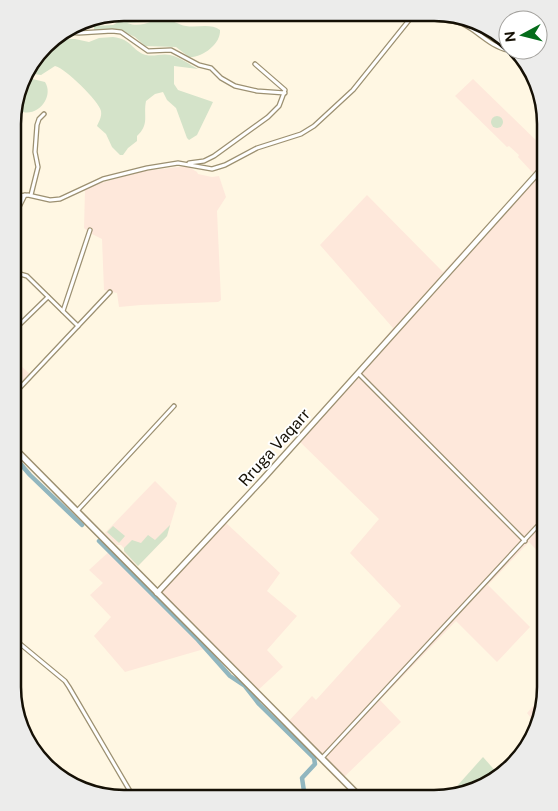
<svg xmlns="http://www.w3.org/2000/svg" width="558" height="811" font-family="'Public Sans',sans-serif">
<style>
.commercial{fill:#fee8db}
.green{fill:#d4e3c9}
.lines{fill:none;stroke-linecap:round;stroke-linejoin:round}
.canal{stroke:#91b6bf;stroke-width:4.5}
.minor-casing{stroke:#9c9071;stroke-width:5.5}
.secondary-casing{stroke:#9c9071;stroke-width:7}
.primary-casing{stroke:#9c9071;stroke-width:8}
.minor{stroke:#fff;stroke-width:3}
.secondary{stroke:#fff;stroke-width:4.5}
.primary{stroke:#fff;stroke-width:5}
.labels{text-anchor:middle;stroke-width:4;stroke-linejoin:round;paint-order:stroke}
.street-label{font-size:16px;fill:#151005;stroke:#fff}
.rim{fill:none;stroke:#151005;stroke-width:2.5}
</style>
<rect width="100%" height="100%" fill="#fff7e3"/>
<g class="commercial">
<path d="M473,79L545,149V559L529,542L488,585L530,627L497,662L456,621L380,700L401,722L342,779L287,723L312,696L316,700L401,606L350,553L379,519L298,440L393,328L320,245L367,195L443,272L514,196L540,166L533,173L518,157L519,155L509,146L507,147L455,96Z"/>
<path d="M187,166L197,172L198,174L212,177L219,176L226,197L217,211L221,300L218,302L141,305L119,307L117,293L104,290L102,239L90,233L84,228L85,190L97,184L144,171Z"/>
<path d="M13,359L30,374L13,391Z"/>
<path d="M155,481L177,503L167,536L138,566L124,552V548L121,545H117L105,533Z"/>
<path d="M224,521L280,573L267,591L297,616L267,650L283,667L256,692L211,647L125,672L94,636L111,617L90,595L103,583L89,570L113,548L158,593Z"/>
<path d="M545,693V694L535,723L527,713Z"/>
</g>
<g class="green">
<path d="M117,18H155L149,22L127,23C144,29 152,18 164,19C172,19 178,25 186,26C197,28 211,23 220,30C221,44 202,58 189,57L176,47L145,46L135,37L120,30L94,31V26L113,25L120,21Z"/>
<path d="M113,37C132,39 132,51 146,55C154,57 162,53 170,55C180,57 190,65 198,69L174,66V84L178,90L213,102L197,135L189,140L187,138L176,108L167,100L163,92L155,94L146,101C143,116 150,124 137,136V141L128,148L123,155H120L112,147L106,134L97,126C99,121 102,117 101,111C99,101 65,68 55,66L41,75L26,73L27,69L53,39H75L89,42L99,38Z"/>
<path d="M24,77L45,82C54,96 39,116 23,112L18,105H15Z"/>
<circle cx="497" cy="122" r="6"/>
<path d="M170,525L167,536L138,566L124,551V548L132,540L141,543L148,535L155,540Z"/>
<path d="M113,526L125,536L119,543L107,532Z"/>
<path d="M483,757L498,774L483,787L465,791L458,785Z"/>
</g>
<g class="lines">
<g class="canal">
<path d="M13,455L30,475L82,525"/>
<path d="M99,541L198,640L230,676L245,686L259,704L314,758L315,764L302,778L305,798"/>
</g>
<g class="minor-casing">
<g id="minor">
<path d="M412,14C427,22 447,17 463,24C478,31 491,47 508,50"/>
<path d="M65,32L79,33L112,31L121,32L148,51L171,50L199,65L211,68L221,78L235,86L257,91L285,93"/>
<path d="M512,50H514"/>
<path d="M189,163L204,161L214,156L268,117L279,106L285,90L255,64"/>
<path d="M31,195L38,167L35,152L37,125L39,119L44,114"/>
<path d="M13,196L28,195L50,200L60,199L103,179L147,168L178,163L212,169L225,165L257,148L301,134L314,126L353,90L414,14"/>
<path d="M13,219L25,195"/>
<path d="M13,272L27,276L78,326"/>
<path d="M63,311L90,230"/>
<path d="M13,331L48,297"/>
<path d="M358,373L525,541"/>
<path d="M13,395L110,292"/>
<path d="M77,511L174,406"/>
<path d="M13,638L65,681L69,687L134,798"/>
<path d="M322,758L545,518"/>
</g>
</g>
<g class="secondary-casing">
<path id="secondary" d="M157,593L263,479L545,165"/>
</g>
<g class="primary-casing">
<path id="primary" d="M13,447L361,798"/>
</g>
<use href="#minor" class="minor"/>
<use href="#secondary" class="secondary"/>
<use href="#primary" class="primary"/>
</g>
<g class="labels">
<g class="street-label">
<text transform="translate(274 447) rotate(-48)" y="6">Rruga Vaqarr</text>
</g>
</g>
<path d="M0 0H558V811H0ZM124 21H434A103 103 0 0 1 537 124V687A103 103 0 0 1 434 790H124A103 103 0 0 1 21 687V124A103 103 0 0 1 124 21Z" fill="#ececeb" fill-rule="evenodd"/>
<path class="rim" d="M124 21H434A103 103 0 0 1 537 124V687A103 103 0 0 1 434 790H124A103 103 0 0 1 21 687V124A103 103 0 0 1 124 21Z"/>
<g transform="translate(523 35) rotate(263)"><circle r="24" fill="#ffffff" stroke="#a19f9b"/>
<path d="M0-4L9 19L0 12L-9 19Z" fill="#046c1a"/>
<text y="-8" font-size="14" font-weight="bold" text-anchor="middle" fill="#151005">N</text>
</g>
</svg>
